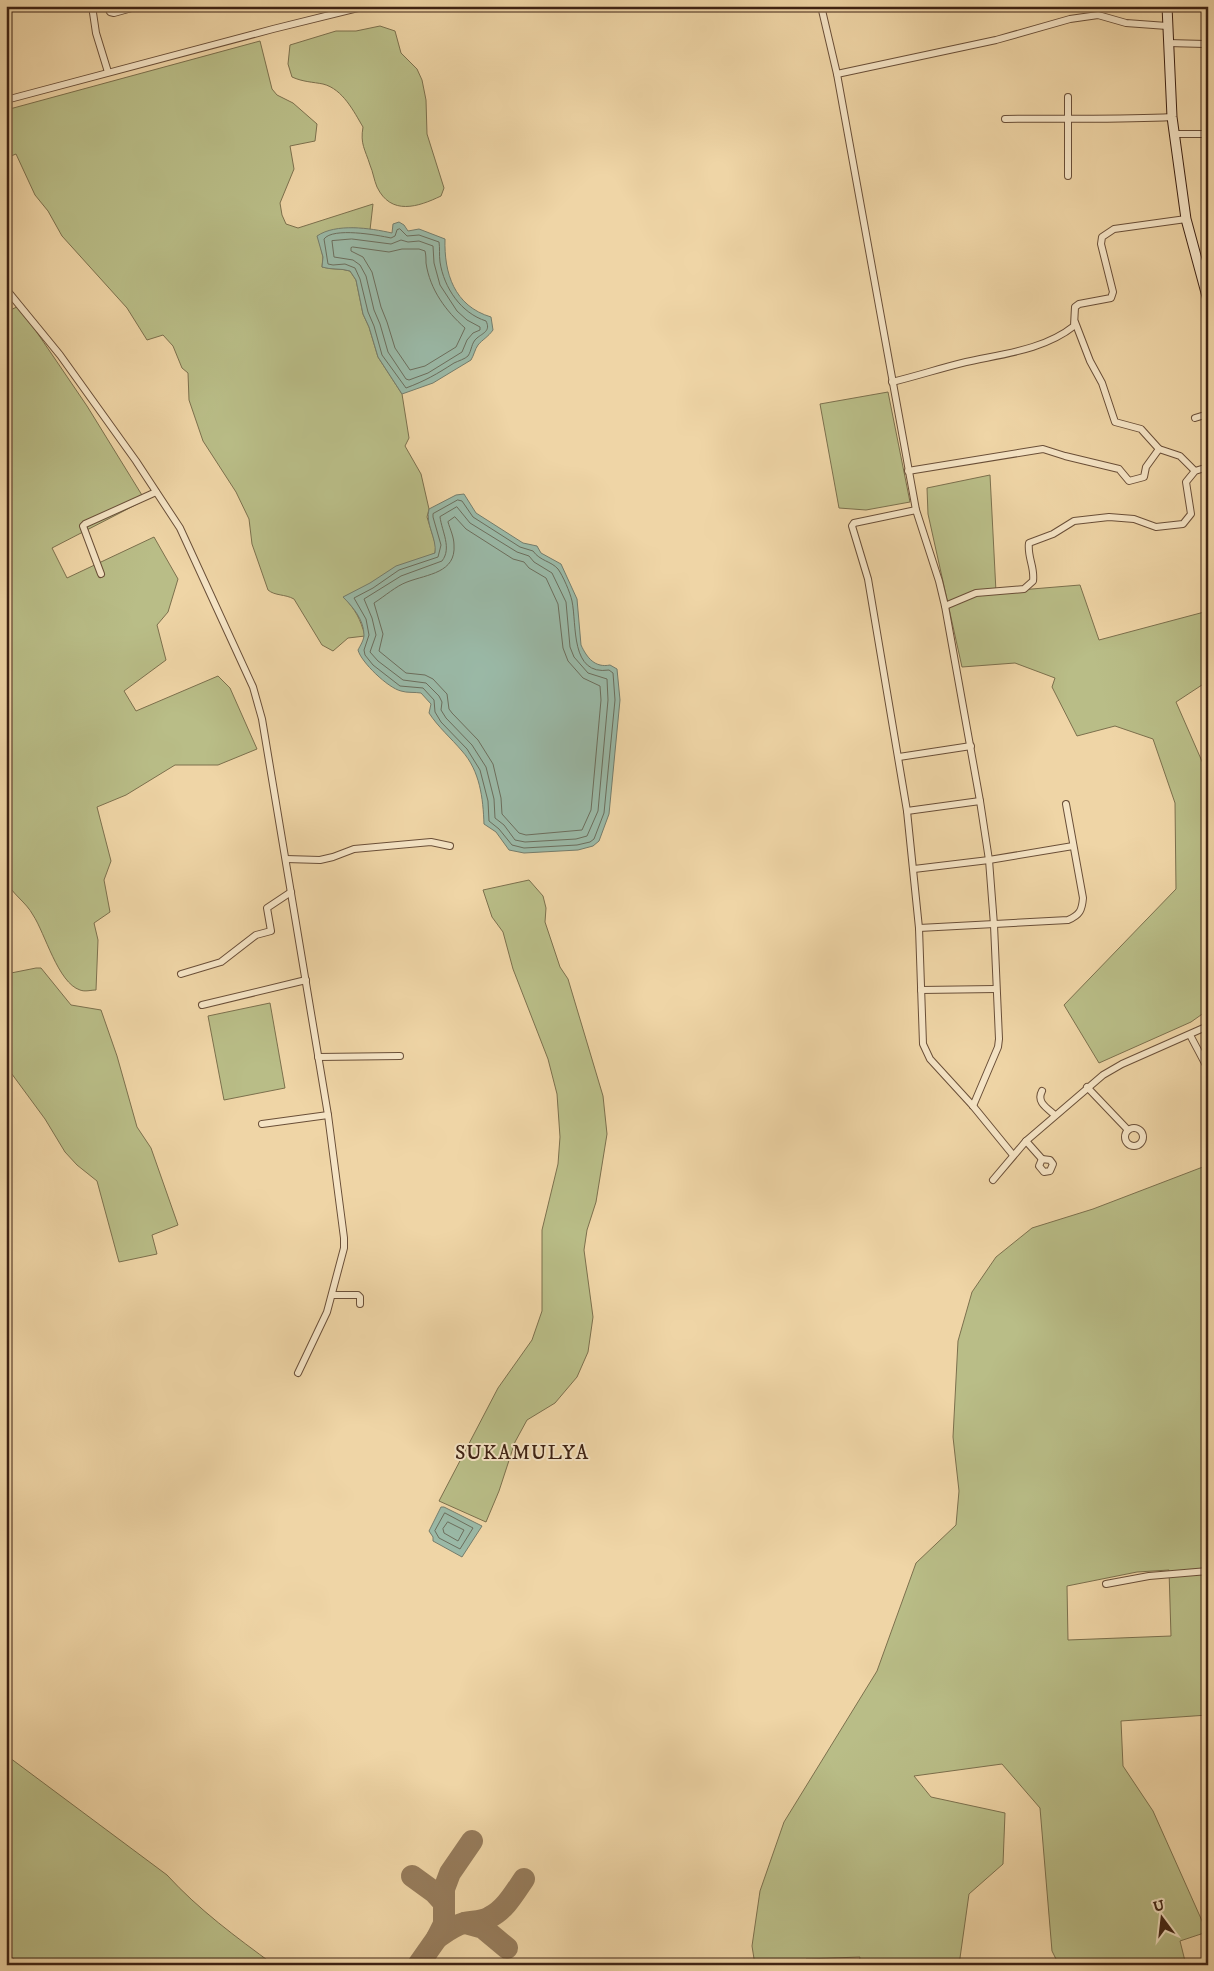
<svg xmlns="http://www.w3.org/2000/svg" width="1214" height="1971" font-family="'IM FELL DW Pica',serif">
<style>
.green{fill:#b9bd87;stroke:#7c704d;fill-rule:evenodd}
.water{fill:#9ab9a7;stroke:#757d6c}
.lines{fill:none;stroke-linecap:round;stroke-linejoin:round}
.shore{stroke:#6c6e5d;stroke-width:1}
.taxiway{stroke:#967c5c;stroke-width:22}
.street-casing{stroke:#6a4f38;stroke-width:8}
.secondary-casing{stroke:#3e2213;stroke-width:11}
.street{stroke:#f5e4c5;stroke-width:6}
.secondary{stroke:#f5e4c5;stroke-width:9}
.labels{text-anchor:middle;stroke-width:4;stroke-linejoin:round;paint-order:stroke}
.quarter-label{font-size:20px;letter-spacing:1px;fill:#3e2213;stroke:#f5e4c5}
</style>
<rect width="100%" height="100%" fill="#efd5a6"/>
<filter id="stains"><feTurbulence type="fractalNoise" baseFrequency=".004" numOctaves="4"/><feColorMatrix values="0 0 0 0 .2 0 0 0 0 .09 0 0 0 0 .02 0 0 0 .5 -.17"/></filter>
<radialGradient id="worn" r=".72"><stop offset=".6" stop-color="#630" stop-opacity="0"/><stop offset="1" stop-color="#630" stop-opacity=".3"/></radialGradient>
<g class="green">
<path d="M380,26L395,31L401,53L417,69L422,80L426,100L427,134L444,188L441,196C418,207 391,216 377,187C374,180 373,172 370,165C365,149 360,144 363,127C354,112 343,89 323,84C313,82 303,82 292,77L288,64L290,45L336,31H356Z"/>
<path d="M260,41L272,89L277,95L293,103L317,124L315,141L290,146L294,169L280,203L282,215L286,224L298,228L373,204L370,230L353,228L318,236L323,257L322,267C332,270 341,268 350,271L356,280L363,314L369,327L378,357L402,394L409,438L405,446L421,474L429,509L427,517L436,546L435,553L344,597C356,611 360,618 365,636L348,638L333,651L322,645L294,599C285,594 275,596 268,590L252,544L249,519L236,492L203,441L189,400L188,373L182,368L173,346L163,335L147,340L127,308L62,236L48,211L35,195L16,154L6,158V110Z"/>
<path d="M19,306L87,406L145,500L52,548L67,578L154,537L178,579L168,612L157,625L166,660L124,691L136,711L218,676L230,688L257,749L218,765H175L126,795L97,807L111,861L104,880L110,912L94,923L98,940L96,990C91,990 85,992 80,990C58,983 45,933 33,915C26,902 12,894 6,881V312Z"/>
<path d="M888,392L910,502L866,510L839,508L820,404Z"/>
<path d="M990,475L996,592L1080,585L1099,640L1208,611V681L1176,702L1208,775V1010L1191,1022L1099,1063L1064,1005L1176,889L1175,803L1153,739L1115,726L1077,736L1052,687L1055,678L1015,663L962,667L928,514L927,488Z"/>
<path d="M529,880L543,896L546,908L545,922L560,967L568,979L603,1096L607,1134L596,1202L587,1230L584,1250L593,1317L588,1352L577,1377L555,1403L527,1420L515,1442L499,1491L486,1522L439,1501L498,1388L532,1340L542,1311V1230L558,1164L560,1137L557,1094L548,1059L513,969L503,932L492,917L483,890Z"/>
<path d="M36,968H41L71,1005L101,1010L117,1056L137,1127L151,1148L178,1225L152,1235L157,1254L119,1262L97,1181L77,1165L65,1152L45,1119L6,1066V974Z"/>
<path d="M270,1003L285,1088L224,1100L208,1016Z"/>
<path d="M1208,1165V1715L1121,1721L1123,1766L1153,1811L1207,1932L1180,1941L1186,1965H1059L1052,1951L1040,1808L1002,1764L914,1776L931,1797L1005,1813L1003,1864L969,1894L959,1965H859L860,1957L806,1959L805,1965H755L752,1946L760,1891L784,1822L877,1671L916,1563L956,1525L959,1491L953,1437L958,1341L972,1292L996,1257L1032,1228L1093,1209ZM1169,1570L1171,1636L1068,1640L1067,1586L1137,1572Z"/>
<path d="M6,1755L167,1875C199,1910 236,1937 274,1965H22L6,1953Z"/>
</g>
<g class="water">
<path d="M399,222L404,225L408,231L419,229L445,239C444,273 454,306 491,317L493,330C488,337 482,340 478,345C475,349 474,355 471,360L433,383L402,394L378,357L369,327L363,314L356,280L350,271C341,268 331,270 322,267L323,257L317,236C336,223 370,228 392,233L393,224Z"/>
<path d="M464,494L476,513L523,543L537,546L541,553L561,564L577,599L581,645C587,658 595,668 610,665L617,669L620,700L609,814L599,841L593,846L578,850L524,853L509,850L496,832L484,824C483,798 480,771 462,751C451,738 438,727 429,713L431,704L421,693C415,692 407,693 401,691C388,688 361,662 358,650C360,646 364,640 364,635C364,620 353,607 343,597L370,583L396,566L435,553C437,538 425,524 429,509L456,495Z"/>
<path d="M441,1507H444L482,1526L462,1557L433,1541V1537L429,1531Z"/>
</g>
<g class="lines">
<g class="shore">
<path d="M400,229L407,236L419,235L439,242C440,248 439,255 440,262C444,288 461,313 486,321C491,331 483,333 477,338C471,343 472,350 468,356C465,359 458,361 454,363C437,374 425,381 406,388L382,355L374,326L368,312L360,279L355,268L345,264L333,265L328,264L324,239C333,227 377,235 391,238L395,236L397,230Z"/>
<path d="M352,239L391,244L401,240L408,242L419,241L433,246L434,263L440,285L457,311L467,320L480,327V330L473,333L467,340L462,352L428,373L409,380L406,379L388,352L380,324L374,310L366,276L360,265L353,260L334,257L332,241Z"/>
<path d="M353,247L389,252L402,249H419L425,251C426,255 426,259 426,263C430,290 446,311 465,328L456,347L425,366L410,370L395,348L387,322L381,307L372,272L363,257L351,251V248Z"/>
<path d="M458,500L462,501L473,517L520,547L533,551C540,561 551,561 558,569C563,576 570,592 572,601C577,625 570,676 609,670L613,673L615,700L604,813L594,839L590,842L577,845L524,848L512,845L499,829L489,821L488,801L480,770L467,749L441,722L435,712L434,700L423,688L400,686L373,665L365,655L364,650L369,635L366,619L354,598L373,588L399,570L438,557L441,545L433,517V514Z"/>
<path d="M457,507L470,523L517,552L529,556L534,562L552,573L566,602L570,647L574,657L588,673L607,679L608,700L598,811L587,836L576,839L525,842L515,840L504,825L495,818L494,799L486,767L472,745L446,718L441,710L442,702L439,696L426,683L403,680L378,661L370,652L376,635L372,618L364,599L401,576L442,561C452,548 442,532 440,517Z"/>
<path d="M455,517L466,529L513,559L524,562L529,568L546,578L558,604L563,648L568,661L583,678L600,686L601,700L591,810L582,830L526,835L519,833L502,814L501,798L493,764L478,740L452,713L449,709L447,694L433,679L425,675L406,673L379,651L383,634L374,603C385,596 396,586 407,582C428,574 456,573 454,545C454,537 450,529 448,522Z"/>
<path d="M445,1513L473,1528L460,1549L439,1538L435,1531Z"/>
<path d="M448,1522L464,1530L458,1541L444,1533L443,1529Z"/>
</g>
<g class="taxiway">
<path d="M412,1876L434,1892L443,1902"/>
<path d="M465,1923L483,1928L507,1948"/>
<path d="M437,1938C446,1932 453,1926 464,1923C473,1921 482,1922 490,1917C505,1910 515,1892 524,1879"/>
<path d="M418,1965L437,1938L444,1924V1889L450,1873L472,1841"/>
</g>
<g class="street-casing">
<g id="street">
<path d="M92,6L96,33L108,72"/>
<path d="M107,6L110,12L114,13L139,6"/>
<path d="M821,6L837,74L916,510L939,581L945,606L980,801L989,860L994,925L999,1039L998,1047L973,1106"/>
<path d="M1168,43L1205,44L1208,48"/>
<path d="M837,74L996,40L1070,19L1098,15L1126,23L1167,26"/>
<path d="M1068,97V176"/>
<path d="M6,100L273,29L366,6"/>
<path d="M1005,119C1061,118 1116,120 1172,117"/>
<path d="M1175,134H1208"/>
<path d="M6,289L60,355L136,461L180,528L253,687L262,719L328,1115L344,1238V1248L327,1312L298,1373"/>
<path d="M1075,322L1090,361L1102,383L1115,422L1141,429L1159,449L1180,456L1195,471"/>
<path d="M892,382C917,376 941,368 966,362C1002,354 1044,350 1074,326L1075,307L1079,304L1111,298L1113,292L1101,244L1102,237L1114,229L1186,219"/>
<path d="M1195,418L1208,414"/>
<path d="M908,471L1043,449L1065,456L1119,469L1129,481L1144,477L1146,467L1159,449"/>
<path d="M916,510L854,523L852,526L868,579L907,811L919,928L923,1044L930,1059L973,1106L1013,1155"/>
<path d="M101,574L83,526L85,524L156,492"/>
<path d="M945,606L976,593L1024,589L1033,581C1035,567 1027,557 1029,543L1053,534L1074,521L1109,517L1134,519L1156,527L1183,524L1191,514L1186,482L1195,471L1208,467"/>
<path d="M1207,606H1208"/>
<path d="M899,757L971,746"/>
<path d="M907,811L980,801"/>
<path d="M286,859L320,860L333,857L354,849L431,842L450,846"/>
<path d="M914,869L989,860L1073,846"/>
<path d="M919,928L1068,920C1080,915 1082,910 1083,898L1066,804"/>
<path d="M181,974L221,962L256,935L271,931L267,908L291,892"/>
<path d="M921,990L996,989"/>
<path d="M202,1005L306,980"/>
<path d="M1190,1035L1208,1069"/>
<path d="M318,1057L400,1056"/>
<path d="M1087,1087L1128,1130"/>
<path d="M1042,1091C1036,1102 1047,1108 1055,1115"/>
<path d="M262,1124L328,1115"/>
<circle cx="1134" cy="1137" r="9"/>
<path d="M1026,1141L1042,1159"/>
<path d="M1042,1159L1050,1160L1053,1164L1050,1171L1044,1172L1039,1166Z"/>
<path d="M993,1180L1026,1141L1103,1075L1122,1064L1208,1026"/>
<path d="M332,1295H358L360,1297V1304"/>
<path d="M1106,1584L1149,1576L1208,1571"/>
</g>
</g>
<g class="secondary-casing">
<path id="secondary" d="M1167,6L1172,117L1186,219L1208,300"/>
</g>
<use href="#street" class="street"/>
<use href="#secondary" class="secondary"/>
</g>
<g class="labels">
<g class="quarter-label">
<text x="522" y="1459">SUKAMULYA</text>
</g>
</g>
<rect width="1214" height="1971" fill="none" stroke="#efd5a6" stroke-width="25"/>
<rect x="8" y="8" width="1199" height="1956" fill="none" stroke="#3e2213" stroke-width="2.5"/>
<rect x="12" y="12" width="1189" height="1946" fill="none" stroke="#3e2213"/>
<g transform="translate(1162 1918) rotate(345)" stroke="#f5e4c5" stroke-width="4" paint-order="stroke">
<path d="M0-4L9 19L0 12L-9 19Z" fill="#3e2213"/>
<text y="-8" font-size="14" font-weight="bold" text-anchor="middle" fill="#3e2213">U</text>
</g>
<rect width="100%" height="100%" filter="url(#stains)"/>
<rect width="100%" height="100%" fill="url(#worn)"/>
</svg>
